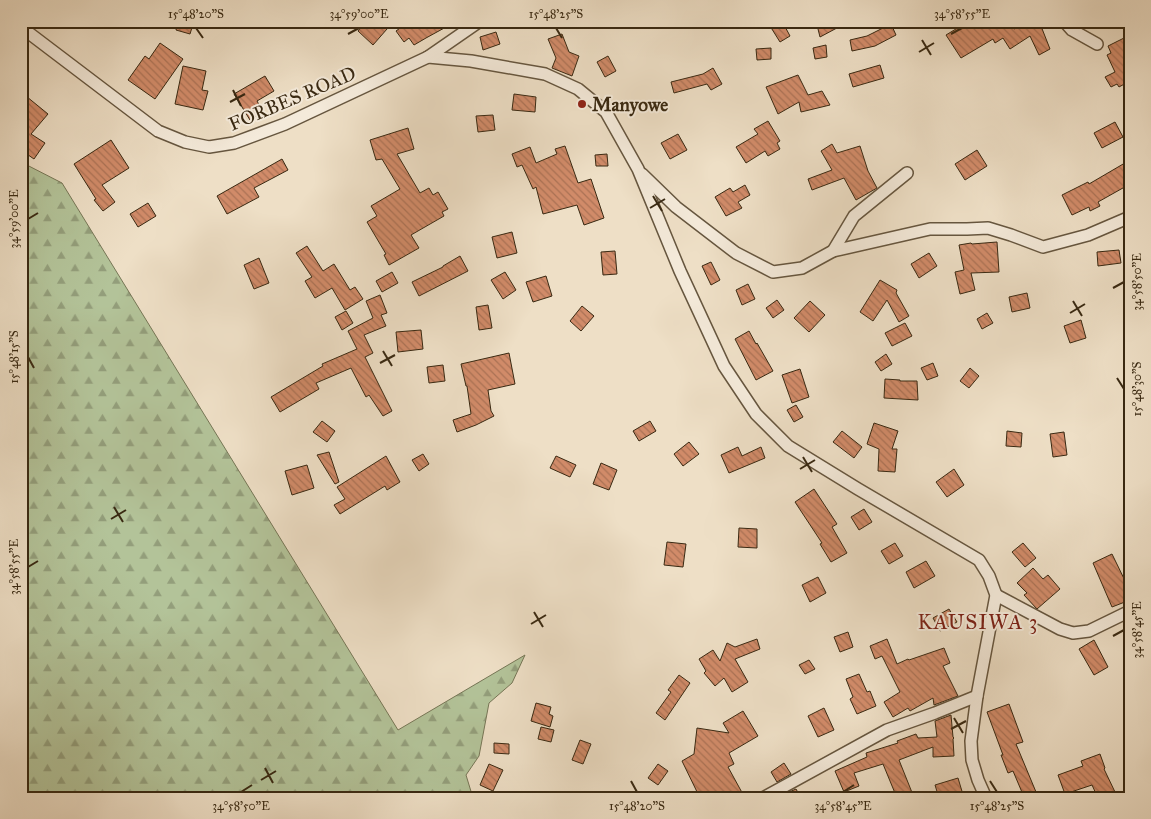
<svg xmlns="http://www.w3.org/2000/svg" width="1151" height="819" font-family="'IM FELL Great Primer',serif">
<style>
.forest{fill:url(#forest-firs);stroke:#767656}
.building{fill:url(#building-back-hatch);stroke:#392912}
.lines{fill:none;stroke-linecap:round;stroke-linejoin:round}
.street-casing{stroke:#66563f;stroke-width:14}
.street{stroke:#f4eada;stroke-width:11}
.ticks{fill:none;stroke:#392912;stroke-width:2}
.poi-dot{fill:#8f2418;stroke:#f4eada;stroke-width:2}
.labels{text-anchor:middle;stroke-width:4;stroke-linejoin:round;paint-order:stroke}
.street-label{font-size:19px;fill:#392912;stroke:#f4eada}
.poi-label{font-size:19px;font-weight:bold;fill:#392912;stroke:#f4eada;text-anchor:start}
.quarter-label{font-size:21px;letter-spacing:1px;fill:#7a1f14;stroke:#f4eada}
.neatline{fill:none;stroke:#392912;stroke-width:2}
.ticks-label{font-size:12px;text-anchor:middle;fill:#392912}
</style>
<defs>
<pattern id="forest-firs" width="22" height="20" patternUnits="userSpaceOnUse" patternTransform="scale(1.25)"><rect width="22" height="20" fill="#b3c399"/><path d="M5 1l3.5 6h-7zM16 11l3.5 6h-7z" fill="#939e7b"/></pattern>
<pattern id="building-back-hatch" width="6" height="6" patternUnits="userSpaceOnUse" patternTransform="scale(1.25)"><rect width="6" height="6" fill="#d18b69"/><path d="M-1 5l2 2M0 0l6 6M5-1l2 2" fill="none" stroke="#ab7255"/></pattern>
</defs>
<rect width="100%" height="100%" fill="#eedfc6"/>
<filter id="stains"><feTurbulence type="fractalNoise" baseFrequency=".004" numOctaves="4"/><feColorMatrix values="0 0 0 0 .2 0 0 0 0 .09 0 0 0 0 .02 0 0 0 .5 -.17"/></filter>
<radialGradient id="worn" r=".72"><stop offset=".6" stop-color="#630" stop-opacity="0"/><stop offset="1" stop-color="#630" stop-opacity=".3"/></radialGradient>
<path class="forest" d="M21,162L62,183L398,730L525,655L512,683L489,703L479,756L466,775L473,798H21Z"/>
<g class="building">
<path d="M178,21H194L190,34L176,30Z"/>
<path d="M366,21H379L387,29L373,45L358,31Z"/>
<path d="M410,21H457L426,38L414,45L409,38L404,42L396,31Z"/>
<path d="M778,21H782L790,36L780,42L770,26Z"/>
<path d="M816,21H850L820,37Z"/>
<path d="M969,21H1009L1014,29L1035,21H1039L1050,49L1039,55L1030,36L1010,49L1003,38L995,43L993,39L961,58L946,35Z"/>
<path d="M891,24L896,35L875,46L852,51L850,40L867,36Z"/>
<path d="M496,32L500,44L483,50L480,37Z"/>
<path d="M562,34L569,52L579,56L572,76L552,68L556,58L548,39Z"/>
<path d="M1130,35V74L1125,77L1128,82L1119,87L1117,84L1111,87L1105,77L1115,72L1107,55L1111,53L1108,46Z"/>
<path d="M160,43L183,59L155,99L128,80L145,56L149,59Z"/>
<path d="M826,45L827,57L815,59L813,48Z"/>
<path d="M771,48V59L757,60L756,49Z"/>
<path d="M608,56L616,71L605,77L597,62Z"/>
<path d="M880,65L884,78L853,87L849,74Z"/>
<path d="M183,66L206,71L202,90L208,91L203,110L175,104Z"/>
<path d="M713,68L722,84L711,90L707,84L674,93L671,82L703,74Z"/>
<path d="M798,75L808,95L822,91L830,105L801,112L799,102L778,114L766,87Z"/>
<path d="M265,76L274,91L257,101L263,112L250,120L234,94Z"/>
<path d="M21,92L48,114L31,134L45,143L34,159L21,150Z"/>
<path d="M514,94L536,97L535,112L512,110Z"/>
<path d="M493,115L495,130L478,132L476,116Z"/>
<path d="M768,121L780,141L777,143L780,149L768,156L765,151L746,163L736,147L758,134L754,129Z"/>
<path d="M1115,122L1123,137L1102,148L1094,133Z"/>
<path d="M408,128L414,149L397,154L420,193L429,188L433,195L438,192L448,209L442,212L444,216L411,235L419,248L389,265L384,255L386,254L367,222L377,216L371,206L400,189L382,159L376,160L370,140Z"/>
<path d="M678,134L687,150L670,159L661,143Z"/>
<path d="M111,140L129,168L102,185L115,202L103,211L94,200L96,199L74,164Z"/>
<path d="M832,144L837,153L860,146L868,171L877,188L856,200L844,178L812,190L808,179L832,170L821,151Z"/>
<path d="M565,146L578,183L591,179L604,218L584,225L577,205L543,214L536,187L533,189L522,165L517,167L512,154L530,147L536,163L557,154L555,149Z"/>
<path d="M977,150L987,166L965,180L955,164Z"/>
<path d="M607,154L608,166H596L595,155Z"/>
<path d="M282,159L288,170L254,188L259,197L227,214L217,196Z"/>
<path d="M1130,160V184L1098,202L1100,206L1090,211L1089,207L1072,215L1062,195L1088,182L1089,184Z"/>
<path d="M745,185L750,195L738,202L742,208L726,216L715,197L730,188L733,192Z"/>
<path d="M148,203L156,216L138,227L130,214Z"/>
<path d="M512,232L517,253L497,258L492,237Z"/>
<path d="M997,242L999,272L971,273L975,290L960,294L955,272L964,270L959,245L971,243L972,244Z"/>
<path d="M307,246L323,271L334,264L350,290L355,287L363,299L345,310L332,288L315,298L305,281L312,277L296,253Z"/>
<path d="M1119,250L1121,263L1098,266L1097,252Z"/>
<path d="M615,251L617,274L603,275L601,252Z"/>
<path d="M929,253L937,266L919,278L911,264Z"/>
<path d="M460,256L468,271L419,296L412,282L443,267V266Z"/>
<path d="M259,258L269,283L254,289L244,265Z"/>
<path d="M711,262L720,280L711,285L702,266Z"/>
<path d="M392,272L398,283L382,292L376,281Z"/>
<path d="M505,272L516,290L503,299L491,280Z"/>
<path d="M546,276L552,296L533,302L526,282Z"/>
<path d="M880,280L897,290L896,293L909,316L899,322L887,300L873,321L860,312Z"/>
<path d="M748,284L755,299L742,305L736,290Z"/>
<path d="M1027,293L1030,308L1012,312L1009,297Z"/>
<path d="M380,295L387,313L381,315L386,326L364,335L373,353L365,357L392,411L383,416L369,395L366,397L351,368L316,383L319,389L280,412L271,397L323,366L322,364L357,349L348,331L373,318L366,301Z"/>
<path d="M777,300L784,310L773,318L766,308Z"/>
<path d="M810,301L825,315L809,332L794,318Z"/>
<path d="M488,305L492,328L479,330L476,307Z"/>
<path d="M582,306L594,316L581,331L570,321Z"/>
<path d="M346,311L353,323L342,330L335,317Z"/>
<path d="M987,313L993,323L982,329L977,319Z"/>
<path d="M1081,320L1086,338L1070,343L1064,326Z"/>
<path d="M905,323L912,336L892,346L885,333Z"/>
<path d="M421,330L423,349L398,352L396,332Z"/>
<path d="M749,331L756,344L757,343L773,371L756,380L735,339Z"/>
<path d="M509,353L515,384L488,390L491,411L494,416L476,425L457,432L453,420L471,414L467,386H466L461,364Z"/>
<path d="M886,354L892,364L881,371L875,362Z"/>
<path d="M933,363L938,376L927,380L921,368Z"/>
<path d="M443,365L445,381L429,383L427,367Z"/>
<path d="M970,368L979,376L969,388L960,381Z"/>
<path d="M800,369L809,397L792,403L782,375Z"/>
<path d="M885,379L900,380V381H917L918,400L884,398Z"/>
<path d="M796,405L803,417L794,422L787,410Z"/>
<path d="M322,421L335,431L327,442L313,432Z"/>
<path d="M650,421L656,431L639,441L633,431Z"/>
<path d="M874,423L898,431L892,449H897L895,472L878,471L879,449L867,444Z"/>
<path d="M842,431L862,447L854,458L833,442Z"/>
<path d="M1007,431L1022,433L1021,447L1006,446Z"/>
<path d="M1064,432L1067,455L1053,457L1050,434Z"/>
<path d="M689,442L699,454L683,466L674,454Z"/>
<path d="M738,447L742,456L761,447L765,458L729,473L721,455Z"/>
<path d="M329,452L339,482L335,484L317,455Z"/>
<path d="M423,454L429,464L419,471L412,460Z"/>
<path d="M386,456L400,482L387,490L385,486L340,514L334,505L345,499L337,487Z"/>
<path d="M556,456L576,465L570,477L550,468Z"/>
<path d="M601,463L617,470L609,490L593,484Z"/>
<path d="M307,465L314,488L292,495L285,471Z"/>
<path d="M954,469L964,485L947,497L936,482Z"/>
<path d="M814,489L837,524L832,527L847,553L831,562L820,544L822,543L795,502Z"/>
<path d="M864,509L872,522L859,530L851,517Z"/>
<path d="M739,528L757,529V548L738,547Z"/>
<path d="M667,542L686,544L683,567L664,565Z"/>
<path d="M895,543L903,556L889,564L881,551Z"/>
<path d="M1023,543L1036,558L1025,567L1012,552Z"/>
<path d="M1112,554L1130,591V600L1112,607L1093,563Z"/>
<path d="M926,561L935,576L914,588L906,572Z"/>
<path d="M1033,568L1043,579L1048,575L1060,589L1037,609L1024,595L1027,593L1017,583Z"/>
<path d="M818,577L826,593L810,602L802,585Z"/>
<path d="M949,609L957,622L940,631L933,618Z"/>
<path d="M848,632L853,647L840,652L834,637Z"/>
<path d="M757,639L760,649L735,659L748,682L732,692L724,678L715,686L704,673L706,671L699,659L713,650L720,661L727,643L735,647Z"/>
<path d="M887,639L897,664L908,659L909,660L944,648L950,663L943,666L958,696L934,705L933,698L910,711L908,708L893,717L884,702L900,692L882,656L875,659L870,646Z"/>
<path d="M1094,640L1108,667L1094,675L1079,649Z"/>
<path d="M809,660L815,669L805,674L799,665Z"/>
<path d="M859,674L867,692L870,691L876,706L857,714L850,699L853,697L846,679Z"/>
<path d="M679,675L690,683L665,720L656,713L671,692L668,690Z"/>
<path d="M536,703L551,707L549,714L553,716L550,727L531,721Z"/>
<path d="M1009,704L1023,742L1016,744L1036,792L1024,797L1013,771L1008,773L1001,755H1003L987,712Z"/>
<path d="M824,708L834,730L818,737L808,716Z"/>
<path d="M743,711L758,736L729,753L734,764L728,767L745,798H700L682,761L694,754L697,728L729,733L723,723Z"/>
<path d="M951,715L953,737L954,738L953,739L954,756L933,757V747L899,760L913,795L907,798H897L883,764L854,773L859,786L844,792L835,771L867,757L866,753L898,743L897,741L916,734L918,738L937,737L935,721Z"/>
<path d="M541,727L554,730L551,742L538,739Z"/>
<path d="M580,740L591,744L583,764L572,760Z"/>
<path d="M494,743L509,744V754L494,753Z"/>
<path d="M1100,754L1105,768L1104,769L1115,792L1103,798H1098L1092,785L1065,794L1058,775L1083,766L1081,761Z"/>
<path d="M784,763L791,774L777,782L771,772Z"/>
<path d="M489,764L503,770L493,791L480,785Z"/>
<path d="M658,764L668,771L658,785L648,778Z"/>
<path d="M958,778L964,798H939L935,785Z"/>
<path d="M796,789L801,798H787L785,794Z"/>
</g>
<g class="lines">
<g class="street-casing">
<g id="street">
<path d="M1064,21L1072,30L1097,44"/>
<path d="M21,27L158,131L185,142L209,147L234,143L285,124L428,57L480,21"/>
<path d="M428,57L471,61L545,74L578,89L606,112L638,169L680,271L724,366L756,414L788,446L858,489L979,560L989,576L996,595L977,696L971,741L972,760L978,780L986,798"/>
<path d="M642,174L676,207L736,253L773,272L802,268L833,251L854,216L907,173"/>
<path d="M833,251L930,229H967L988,228L1011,235L1043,247L1088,235L1130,217"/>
<path d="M996,595L1060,629L1073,633L1089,631L1130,611"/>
<path d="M763,798L887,730L935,713L977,696"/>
</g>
</g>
<use href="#street" class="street"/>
</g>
<path class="ticks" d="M196,28L203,38M556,28L562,38M348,34L359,28M951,34L962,28M922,40L931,55M919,52L934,43M233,90L241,106M230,102L245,94M653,196L662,211M650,208L665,199M28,219L38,213M1113,288L1124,282M1073,301L1082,316M1070,313L1085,304M383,351L392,366M28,357L34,368M380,363L395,355M1117,378L1124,389M803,457L812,472M800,469L815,460M114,507L123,522M111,519L126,510M28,567L38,561M534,612L543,627M531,624L546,615M1113,636L1124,630M954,718L963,733M951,729L966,721M265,768L273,783M261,780L276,771M631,781L637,792M990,781L997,792M241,792L252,785M843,792L854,785"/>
<circle class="poi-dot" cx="582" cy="104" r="5"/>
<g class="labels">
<g class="street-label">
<text transform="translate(292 98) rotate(-23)" y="7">FORBES ROAD</text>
</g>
<g class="poi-label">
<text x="592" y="111">Manyowe</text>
</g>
<g class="quarter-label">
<text x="978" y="629">KAUSIWA 3</text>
</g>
</g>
<rect width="1151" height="819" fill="none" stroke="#eedfc6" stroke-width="55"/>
<rect x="28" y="28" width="1096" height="764" class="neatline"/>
<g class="ticks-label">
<text x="196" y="18">15°48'20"S</text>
<text x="359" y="18">34°59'00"E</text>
<text x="556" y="18">15°48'25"S</text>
<text x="962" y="18">34°58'55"E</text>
<text transform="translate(14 219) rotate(-90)" y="4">34°59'00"E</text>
<text transform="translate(1137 282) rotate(-90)" y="4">34°58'50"E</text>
<text transform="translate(14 357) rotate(-90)" y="4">15°48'15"S</text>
<text transform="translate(1137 389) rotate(-90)" y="4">15°48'30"S</text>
<text transform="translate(14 567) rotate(-90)" y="4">34°58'55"E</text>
<text transform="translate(1137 630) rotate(-90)" y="4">34°58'45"E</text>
<text x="241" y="810">34°58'50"E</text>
<text x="637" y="810">15°48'20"S</text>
<text x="843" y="810">34°58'45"E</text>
<text x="997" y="810">15°48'25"S</text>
</g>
<rect width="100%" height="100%" filter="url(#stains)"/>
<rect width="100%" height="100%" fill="url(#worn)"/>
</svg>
